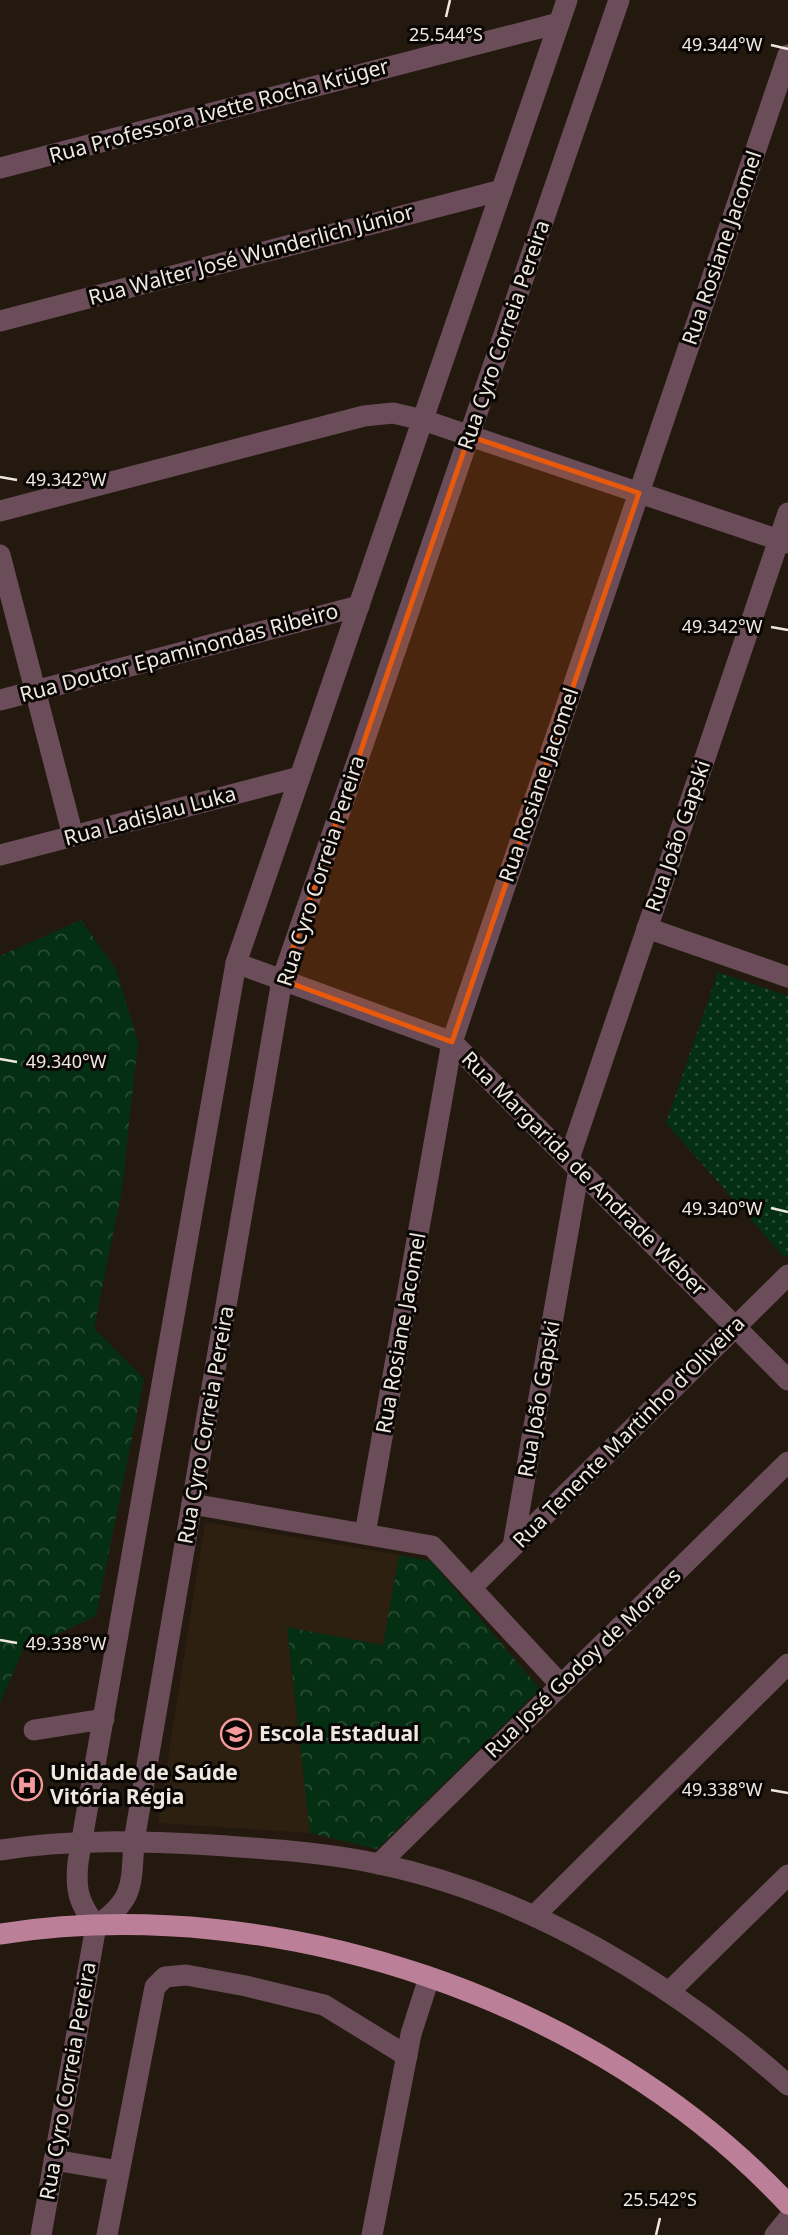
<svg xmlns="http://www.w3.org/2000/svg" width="788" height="2235" font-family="'Noto Sans',sans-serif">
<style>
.built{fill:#2e2011}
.forest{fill:url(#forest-crowns)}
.park{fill:url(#park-dots)}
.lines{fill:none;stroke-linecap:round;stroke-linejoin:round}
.minor{stroke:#6b4d59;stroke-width:21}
.major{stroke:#bc7f98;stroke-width:21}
.marked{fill:#e8590c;fill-opacity:0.2;stroke:#e8590c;stroke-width:5;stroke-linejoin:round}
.ticks{fill:none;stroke:#efe8e1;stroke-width:2.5}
.labels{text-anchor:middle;stroke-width:6;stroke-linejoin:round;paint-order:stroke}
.street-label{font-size:21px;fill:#efe8e1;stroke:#090603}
.poi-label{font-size:21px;font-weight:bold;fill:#efe8e1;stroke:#090603;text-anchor:start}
.ticks-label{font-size:18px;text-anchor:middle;fill:#efe8e1;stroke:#090603;stroke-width:6;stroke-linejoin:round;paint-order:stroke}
</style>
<defs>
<pattern id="forest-crowns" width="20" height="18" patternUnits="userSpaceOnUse" patternTransform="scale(1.75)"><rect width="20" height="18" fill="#042f12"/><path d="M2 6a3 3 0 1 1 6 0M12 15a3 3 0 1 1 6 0" fill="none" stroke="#294d34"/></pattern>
<pattern id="park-dots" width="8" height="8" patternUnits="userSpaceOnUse" patternTransform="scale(1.75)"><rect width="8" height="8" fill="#042f12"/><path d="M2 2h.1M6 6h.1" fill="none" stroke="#294d34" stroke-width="1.8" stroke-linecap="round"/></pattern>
</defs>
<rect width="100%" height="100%" fill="#23190f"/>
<path class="built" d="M205,1522L399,1555L383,1645L287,1628L310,1833L158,1823Z"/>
<g class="forest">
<path d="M81,920L116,969L138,1042L122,1190L94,1328L144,1379L96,1616L23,1650L0,1704V956Z"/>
<path d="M399,1555L431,1561L540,1689L377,1849L310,1833L287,1627L383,1645Z"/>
</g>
<path class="park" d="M718,972L788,996V1254L784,1257L666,1123Z"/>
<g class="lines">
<g class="minor">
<path d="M0,168L559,23"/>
<path d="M0,321L502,190"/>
<path d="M0,511L364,416L393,413L423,420L788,543"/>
<path d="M0,555L73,836"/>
<path d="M0,700L359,606"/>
<path d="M0,855L300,777"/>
<path d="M647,928L788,977"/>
<path d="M236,963L452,1042L788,1380"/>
<path d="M569,1159L788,513"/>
<path d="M192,1504L432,1546L561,1685"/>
<path d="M365,1534L452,1042L788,55"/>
<path d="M513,1546L579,1169"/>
<path d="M471,1588L788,1275"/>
<path d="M34,1730L104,1719"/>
<path d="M0,1850C71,1839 140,1841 211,1845C267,1849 324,1852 379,1864C529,1895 675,1984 788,2085"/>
<path d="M379,1864L788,1462"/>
<path d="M534,1916L788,1664"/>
<path d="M96,1926C79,1903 75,1891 78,1862L236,963L567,0"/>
<path d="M669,1992L788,1875"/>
<path d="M54,2160L119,2171"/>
<path d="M41,2235L96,1926C135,1899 131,1885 134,1841L282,980L619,0"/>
<path d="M107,2235L155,1987L165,1977L186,1975L246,1986L324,2005L407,2056"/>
<path d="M372,2235L411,2034L429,1978"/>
<path d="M775,2235L788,2219"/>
</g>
<path class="major" d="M0,1934C277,1891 597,1999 788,2204"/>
</g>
<path class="marked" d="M469,436L639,493L452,1042L282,980Z"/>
<path class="ticks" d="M446,17L450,0M771,45L788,49M0,477L17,480M771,627L788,630M0,1059L17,1062M771,1208L788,1212M0,1640L17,1643M771,1790L788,1793M656,2235L660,2218"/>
<defs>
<g id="school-ring" transform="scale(1.575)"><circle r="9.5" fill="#090603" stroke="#f59b9e" stroke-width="1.5"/><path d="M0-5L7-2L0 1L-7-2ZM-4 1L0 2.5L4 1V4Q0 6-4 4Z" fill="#f59b9e"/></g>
<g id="hospital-ring" transform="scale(1.575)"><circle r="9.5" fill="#090603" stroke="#f59b9e" stroke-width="1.5"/><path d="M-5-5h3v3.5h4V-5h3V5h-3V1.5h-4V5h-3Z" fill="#f59b9e"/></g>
</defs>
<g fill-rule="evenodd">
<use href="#school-ring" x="236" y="1734"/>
<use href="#hospital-ring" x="27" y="1785"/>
</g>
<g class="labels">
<g class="street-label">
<text transform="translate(219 111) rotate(-15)" y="7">Rua Professora Ivette Rocha Krüger</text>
<text transform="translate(722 248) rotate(-71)" y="7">Rua Rosiane Jacomel</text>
<text transform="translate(251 255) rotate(-15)" y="7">Rua Walter José Wunderlich Júnior</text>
<text transform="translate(504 335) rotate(-71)" y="7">Rua Cyro Correia Pereira</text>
<text transform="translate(179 653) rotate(-15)" y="7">Rua Doutor Epaminondas Ribeiro</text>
<text transform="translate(539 785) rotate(-71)" y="7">Rua Rosiane Jacomel</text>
<text transform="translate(150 816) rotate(-15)" y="7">Rua Ladislau Luka</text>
<text transform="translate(678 836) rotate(-71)" y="7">Rua João Gapski</text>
<text transform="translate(321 871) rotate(-72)" y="7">Rua Cyro Correia Pereira</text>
<text transform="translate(584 1174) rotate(45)" y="7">Rua Margarida de Andrade Weber</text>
<text transform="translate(401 1333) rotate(-80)" y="7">Rua Rosiane Jacomel</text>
<text transform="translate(539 1399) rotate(-80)" y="7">Rua João Gapski</text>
<text transform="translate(206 1425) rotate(-80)" y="7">Rua Cyro Correia Pereira</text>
<text transform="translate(629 1432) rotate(-45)" y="7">Rua Tenente Martinho d'Oliveira</text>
<text transform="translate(583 1663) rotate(-44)" y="7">Rua José Godoy de Moraes</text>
<text transform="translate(68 2081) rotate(-80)" y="7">Rua Cyro Correia Pereira</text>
</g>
<g class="poi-label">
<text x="259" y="1741">Escola Estadual</text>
<text x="50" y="1780">Unidade de Saúde<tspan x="50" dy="24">Vitória Régia</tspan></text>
</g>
</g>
<g class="ticks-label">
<text x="446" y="41">25.544°S</text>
<text x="722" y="51">49.344°W</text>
<text x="66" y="486">49.342°W</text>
<text x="722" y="633">49.342°W</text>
<text x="66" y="1068">49.340°W</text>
<text x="722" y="1215">49.340°W</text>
<text x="66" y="1650">49.338°W</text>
<text x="722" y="1796">49.338°W</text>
<text x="660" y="2206">25.542°S</text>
</g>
</svg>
